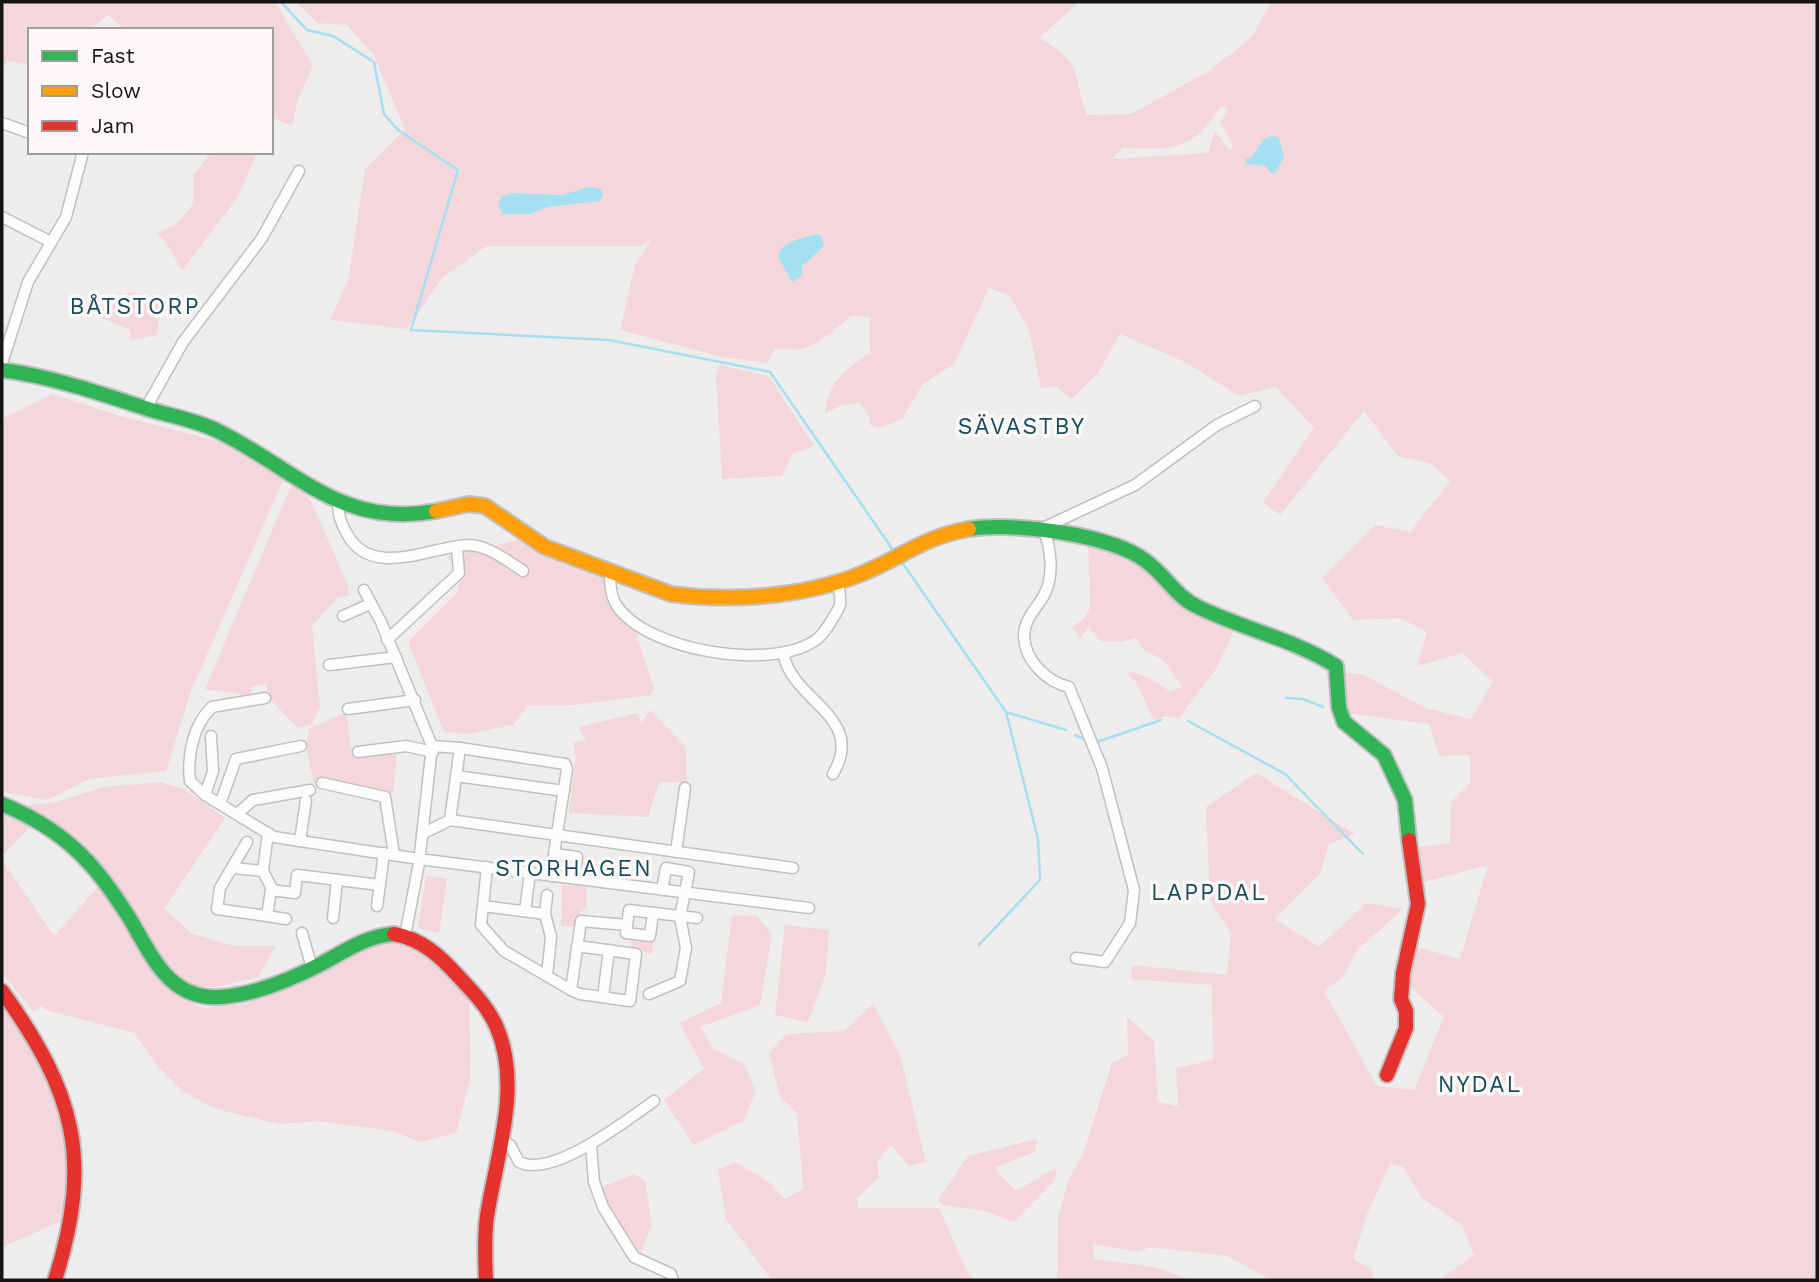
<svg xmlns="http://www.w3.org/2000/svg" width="1819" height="1282" font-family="'Work Sans',sans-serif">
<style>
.green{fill:#f4d7da;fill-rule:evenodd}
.water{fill:#a5dff2}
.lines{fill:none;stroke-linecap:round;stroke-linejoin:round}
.stream{stroke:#a5dff2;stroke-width:2.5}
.street-casing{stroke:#c1c0c0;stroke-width:13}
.fast-casing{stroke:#c1c0c0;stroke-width:18}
.slow-casing{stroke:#c1c0c0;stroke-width:18}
.jam-casing{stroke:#c1c0c0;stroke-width:18}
.street{stroke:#fcfcfc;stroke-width:10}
.fast{stroke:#30b455;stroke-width:14}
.slow{stroke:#ff9f0a;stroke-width:14}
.jam{stroke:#e5322d;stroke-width:14}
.labels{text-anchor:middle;stroke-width:7;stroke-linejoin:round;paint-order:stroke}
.neighbourhood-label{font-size:23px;letter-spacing:2px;fill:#164b5a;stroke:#fcf8f8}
</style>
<rect width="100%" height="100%" fill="#eeecec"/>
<g class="green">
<path d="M2,2H275L313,66L298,99L292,126L274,118L271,121V30H125L108,15L89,30H30V64L7,61L2,70Z"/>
<path d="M296,2H1079L1039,38C1085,64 1071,71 1087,115L1131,114L1209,71L1252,37L1271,2H1817V1280H1439L1474,1255L1462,1225L1422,1198L1403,1167L1390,1164L1367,1214L1353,1259L1372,1270L1373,1280H1271L1227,1256L1150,1247L1139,1252L1093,1244L1094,1259L1154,1267L1192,1280H1057L1058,1217L1069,1179L1083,1154L1112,1063L1128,1055L1127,1017L1154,1041L1158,1102L1178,1106L1176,1068L1213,1060L1212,985L1131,979L1132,965L1227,975L1231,933L1210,900L1206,807L1256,773L1355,834L1329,844L1320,874L1275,919L1319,947L1366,903L1403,909L1357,950L1344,976L1324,991L1377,1086L1414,1090L1444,1017L1407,984L1413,946L1460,959L1488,865L1421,883L1412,848L1450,843L1451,802L1471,782L1470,755L1439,756L1429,724L1346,713L1342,672L1364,675L1425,708L1471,719L1493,682L1463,653L1417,666L1427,632L1400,618L1353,620L1322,578L1375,525L1410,532L1450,481L1430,463L1398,456L1364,411L1280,515L1263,502L1314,428L1276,387L1239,396L1187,363L1120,334L1098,373L1072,399L1055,386L1041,388L1029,330L1010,296L989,288L954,364L923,384L902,419L879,428L871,426L868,414L860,403L842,405L825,414C829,379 844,372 870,352L869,317L851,316C824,337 813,355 775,348L767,363L722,357L620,330L635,265L651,240L640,246H487L442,278L407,329L330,320L348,281L365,169L405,129L373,54L347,25L317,23ZM1221,106L1228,110L1220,122L1233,145L1230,151L1215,131L1208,153L1111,159L1123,148C1173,150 1193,151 1221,106Z"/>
<path d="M212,152H257L238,197L182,271L167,244L157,234L179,222L193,204V175Z"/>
<path d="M131,292L162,299L157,335L131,340L130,330L97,316L93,309Z"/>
<path d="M720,365L769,376L814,446L792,454L782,476L722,479L716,375Z"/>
<path d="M52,394L120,416L233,445L284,478L191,691L166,771L89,779L47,800L2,792V419Z"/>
<path d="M293,481L311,501L347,583L349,596L338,597L312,626L320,706L312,724L298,728L269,698L266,684L251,686L252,696L205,689Z"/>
<path d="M521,539L540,555L611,582L617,599L633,624L654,689L650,695L576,705L528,706L513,725L469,734L444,732L408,642L458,592L459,573L447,557Z"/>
<path d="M1088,542L1132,555L1165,588L1237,624L1216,669L1179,718L1166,716L1154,720L1136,682L1127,674L1130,671L1154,680L1169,691L1183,687L1164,661L1143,649L1135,638L1121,642L1101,641L1088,627L1081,638L1072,627L1085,617L1090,608Z"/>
<path d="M650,710L686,747L687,783L659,782L648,817L569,813L576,755L573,743L586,740L578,727L638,713L641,723Z"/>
<path d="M346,712L351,748L397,750L393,794L314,783L306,748L309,729Z"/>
<path d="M161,782L186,790L225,818L164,909L193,934L234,946H276L258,977L215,987L184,986L134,923L107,874L12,807L56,802L104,787Z"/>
<path d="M2,812L31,826L2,856Z"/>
<path d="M2,860L54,936L100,885L154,968L176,995L203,1008L247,1004L381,942L410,939L469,993L471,1077L456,1133L420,1142L392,1131L317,1121L279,1124L216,1109L182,1091L159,1068L134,1033L46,1010L41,1005L34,1012L2,973Z"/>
<path d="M426,876L447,879L439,933L418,928Z"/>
<path d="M562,885L587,887L586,908L580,913L577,927L561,926Z"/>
<path d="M732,915L757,916L772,935L760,1005L700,1027L714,1049L744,1064L756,1091L743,1121L694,1145L664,1100L704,1069L680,1023L721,1003Z"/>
<path d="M785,925L829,930L826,974L808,1022L775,1015Z"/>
<path d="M630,940L653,943L652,954L632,948Z"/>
<path d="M2,1003C50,1061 85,1146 64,1220L2,1247Z"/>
<path d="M873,1004L900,1055L926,1162L909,1166L891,1145L877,1161L879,1177L857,1198L858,1208H939L968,1274L976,1280H772L726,1219L718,1170L735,1162L769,1182L785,1199L803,1189L797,1113L780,1097L769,1053L786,1034L844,1031Z"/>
<path d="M1037,1139L1035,1152L996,1167L999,1174L1016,1191L1057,1167L1055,1180L1014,1222L986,1211L943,1205L938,1200L968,1156Z"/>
<path d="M634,1174L645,1181L652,1225L639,1256L634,1252L605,1206L602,1187Z"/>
</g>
<g class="water">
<path d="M1272,135L1279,138L1284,157L1275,173H1271L1266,166L1246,164L1245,159L1251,158L1263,140Z"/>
<path d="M589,187L602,189L603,196L599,201L547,207L530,214H503L498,205L502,196L513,193L562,195Z"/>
<path d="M812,235H821L824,246L802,266V275L792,282L778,256C783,241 798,240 812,235Z"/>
</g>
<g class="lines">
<g class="stream">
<path d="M281,2L307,30L333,36L374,62L384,114L398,130L458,170L411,330L609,340L770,372L893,550"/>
<path d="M899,558L1006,712L1038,839L1040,880L979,945"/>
<path d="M1286,698L1303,699L1323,707"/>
<path d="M1006,712L1066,730"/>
<path d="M1188,721L1285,774L1363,854"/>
<path d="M1075,735L1087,740"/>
<path d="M1097,742L1161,720"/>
</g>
<g class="street-casing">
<g id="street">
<path d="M2,123L30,133"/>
<path d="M2,217L51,242"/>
<path d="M2,363L28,282L66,217L83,152"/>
<path d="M146,408L183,342L262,238L299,171"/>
<path d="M338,503C338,515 341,523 347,534C372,580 431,546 469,545C487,545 508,561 523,571"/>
<path d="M610,570C610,582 610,595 617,606C648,651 767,670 813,642C822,637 828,627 833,618C835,614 840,608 840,604C841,597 839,589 838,582"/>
<path d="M364,590L381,622L432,746L419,863L405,936"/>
<path d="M343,616L370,604"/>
<path d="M387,640L459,573L457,548"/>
<path d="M787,652L784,657C796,703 866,718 833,774"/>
<path d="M329,665L396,657"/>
<path d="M265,698L212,707C193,725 187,756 190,781L205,795L274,837L419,859L809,908"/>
<path d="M348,709L415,700"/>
<path d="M460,748L565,764L567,769L554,854"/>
<path d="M358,752L406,746L433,752"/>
<path d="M456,776L564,791"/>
<path d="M322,783L385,797L394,854"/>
<path d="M205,795L213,771L211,736"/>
<path d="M220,804L236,759L301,746"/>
<path d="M237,814L253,800L310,790"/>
<path d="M450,820L793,868"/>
<path d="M422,834L450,820L460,748L432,746"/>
<path d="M300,841L306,800"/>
<path d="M247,842L220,888L217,909L267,916L271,890L295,893L297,875L380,885"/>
<path d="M676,852L685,788"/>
<path d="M487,867L481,925L504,951L571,990L580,994L630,1001L636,954L577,946"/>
<path d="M232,868L263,871L268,833"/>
<path d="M263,871L273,891"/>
<path d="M552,876L554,854L577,857L575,879"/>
<path d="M547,895L545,914L551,937L547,976"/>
<path d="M377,906L384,853"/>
<path d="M483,906L545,914"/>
<path d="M525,911L530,873"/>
<path d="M653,913L650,936L626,933L629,910L697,918"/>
<path d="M267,916L286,919"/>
<path d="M333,918L337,880"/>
<path d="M302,933L312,968"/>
<path d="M1076,958L1105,962L1130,923L1134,890L1102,768L1069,687C1047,682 1025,661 1024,636C1024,620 1035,610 1043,597C1055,577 1051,548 1043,528L1135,485L1217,425L1255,406"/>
<path d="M571,990L581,921L627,925"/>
<path d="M649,994L680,981L686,948L680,917L689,872L666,868L662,890"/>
<path d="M603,997L609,950"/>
<path d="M501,1140L510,1145L519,1162C552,1179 627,1120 654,1101"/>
<path d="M591,1145L594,1182L603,1207L634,1257L671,1274L673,1280"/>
</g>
</g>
<g class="fast-casing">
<g id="fast">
<path d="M2,370C54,377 102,394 151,410C173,416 198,421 218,431C295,469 342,529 436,511"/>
<path d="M969,529C1013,522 1110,534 1146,561C1165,575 1176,597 1198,607C1243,629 1293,639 1336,666L1339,708L1344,722L1384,755L1405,800L1409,840"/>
<path d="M2,804C36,818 65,836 89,863C105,880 118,900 130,919C152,956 169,1000 220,997C255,995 290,980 321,964C345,951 366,936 394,934"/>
</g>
</g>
<g class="slow-casing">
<path id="slow" d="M436,511L469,504L485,506L545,547L671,594C731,602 804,597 861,574C901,558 923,537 969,529"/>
</g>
<g class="jam-casing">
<g id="jam">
<path d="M394,934C422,939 440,956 459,977C473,992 489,1008 497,1028C522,1087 496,1157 487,1216C484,1238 485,1259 486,1280"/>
<path d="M2,991C75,1093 93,1159 55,1280"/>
<path d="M1387,1075L1406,1028V1011L1401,999L1403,973L1418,904L1409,840"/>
</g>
</g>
<use href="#street" class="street"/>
<use href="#fast" class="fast"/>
<use href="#slow" class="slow"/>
<use href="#jam" class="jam"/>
</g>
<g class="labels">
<g class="neighbourhood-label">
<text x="135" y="314">BÅTSTORP</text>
<text x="1022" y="434">SÄVASTBY</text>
<text x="574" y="876">STORHAGEN</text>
<text x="1209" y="900">LAPPDAL</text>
<text x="1480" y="1092">NYDAL</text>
</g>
</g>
<rect width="1819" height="1282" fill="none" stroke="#161515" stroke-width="7"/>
<rect x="28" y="28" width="245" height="126" fill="#fcf8f8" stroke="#a09d9d" stroke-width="2"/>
<rect x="42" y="51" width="35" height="10" fill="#30b455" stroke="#a09d9d" stroke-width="2"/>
<text x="91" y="63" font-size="21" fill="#161515">Fast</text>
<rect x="42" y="86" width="35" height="10" fill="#ff9f0a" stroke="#a09d9d" stroke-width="2"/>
<text x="91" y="98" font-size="21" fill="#161515">Slow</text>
<rect x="42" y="121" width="35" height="10" fill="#e5322d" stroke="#a09d9d" stroke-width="2"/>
<text x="91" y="133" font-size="21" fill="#161515">Jam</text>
</svg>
